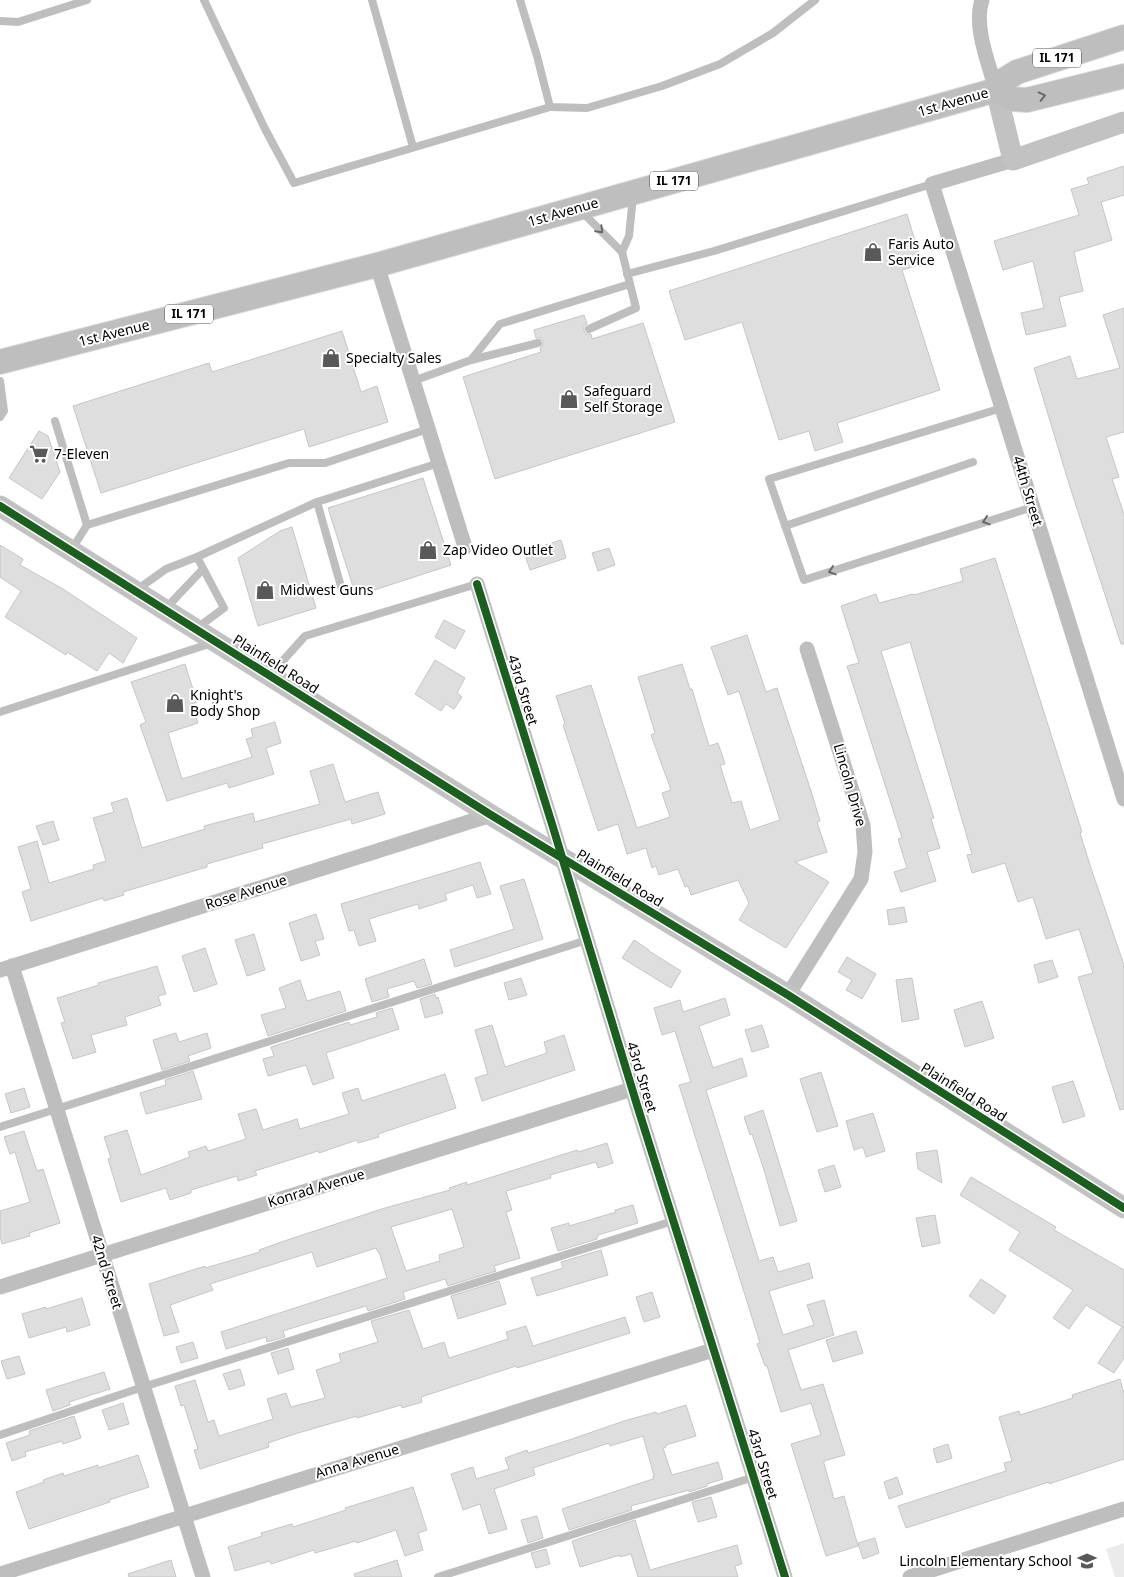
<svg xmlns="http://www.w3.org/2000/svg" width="1124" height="1577" font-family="'Noto Sans',sans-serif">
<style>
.green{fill:#ebebeb}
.building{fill:#dedede;stroke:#c6c6c6;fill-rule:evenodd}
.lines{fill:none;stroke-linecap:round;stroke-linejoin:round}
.primary-casing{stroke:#dbdbdb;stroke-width:26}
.lane{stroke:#bebebe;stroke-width:8}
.street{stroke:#bebebe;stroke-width:15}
.secondary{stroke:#c2c2c2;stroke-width:21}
.primary{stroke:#bebebe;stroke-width:24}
.cycleway-casing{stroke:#fff;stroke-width:11}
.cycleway{stroke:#1b5e20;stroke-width:8}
.oneway{stroke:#686868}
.labels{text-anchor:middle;stroke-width:4;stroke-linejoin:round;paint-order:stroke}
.shield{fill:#fff;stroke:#4c4c4c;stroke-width:1}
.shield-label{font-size:12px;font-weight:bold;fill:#000}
.street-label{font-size:14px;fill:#000;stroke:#fff}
.poi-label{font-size:14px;fill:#000;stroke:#fff;text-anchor:start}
</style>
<rect width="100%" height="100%" fill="#fff"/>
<path class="green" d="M1124,1543V1577H1115L1106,1549Z"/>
<g class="building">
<path d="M1124,166V195L1101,202L1112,240L1074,252L1083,291L1059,297L1066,326L1026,335L1021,313L1044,308L1033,261L1003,270L994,241L1079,215L1071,189L1089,184L1087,178Z"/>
<path d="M907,214L922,264L902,270L940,390L837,423L843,442L815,451L809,431L779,440L742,322L685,340L669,291Z"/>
<path d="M1124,308V432L1106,437L1119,477L1112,479L1124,514V644H1121L1070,487L1034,368L1070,356L1077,379L1120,368L1103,315Z"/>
<path d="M584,315L587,324L584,326V331L586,334H591L592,339L643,323L675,422L495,479L463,377L541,352L540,348L543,345V341L540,338H536L534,330Z"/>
<path d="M342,331L361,392L377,386L388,422L309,447L304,429L101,493L73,406L209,363L212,372Z"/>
<path d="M39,431L48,436L60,472L42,499L9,478Z"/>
<path d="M423,478L451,565L356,596L328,508Z"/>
<path d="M292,527L316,608L258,626L238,558L280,531Z"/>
<path d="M561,540L566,558L530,570L524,552Z"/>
<path d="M0,545L23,559L20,565L63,589L137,638L123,663L109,653L97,671L67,652L66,655L5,617L21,591L0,577Z"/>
<path d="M609,548L615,565L598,571L592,553Z"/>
<path d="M995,558L1082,832L1080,833L1090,865L1124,965V1109L1120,1110L1078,977L1093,973L1079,929L1046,939L1033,897L1018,902L1005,863L972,873L967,855L972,854L910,642L881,651L934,818L931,819L940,848L927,852L936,881L901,892L894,872L907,868L898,839L902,838L847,666L859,663L841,606L876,594L879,603L913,594L914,595L963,581L960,569Z"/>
<path d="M444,620L465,631L455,649L435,637Z"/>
<path d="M747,635L766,692L777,688L812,794L820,821L817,822L827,852L795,862L829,882L786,948L739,920L749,903L738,880L691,895L688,886L685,887L678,869L659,875L656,866L652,868L646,848L627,854L618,824L598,831L563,725L565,724L556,696L591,685L637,828L670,817L662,793L671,790L651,735L655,733L638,677L682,664L690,689H692L709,746L718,743L725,764L720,765L732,803L741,801L750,830L780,820L739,691L728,695L711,647Z"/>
<path d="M435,660L465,678L457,693L462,697L454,709L446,704L441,711L415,694Z"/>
<path d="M185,664L197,702L192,704L198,723L168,733L182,779L252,757L246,739L253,737L251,729L275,722L281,743L266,748L274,774L229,788L227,783L167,801L140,725L146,722L131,682Z"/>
<path d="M333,764L345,802L378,792L385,814L352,824L351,819L262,844L263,848L207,864V867L123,892L124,895L104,901L103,898L31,921L22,892L31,889L18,847L37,841L49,883L94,869L93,865L106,861L93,818L114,812L111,803L127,798L142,848L205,829L204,826L253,813L255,822L320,804L310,771Z"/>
<path d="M53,821L59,840L43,845L36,826Z"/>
<path d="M480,862L491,894L477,898L473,885L445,894L447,900L419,909L418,904L369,919L376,941L359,946L354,930L349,931L341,904Z"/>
<path d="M524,879L543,939L455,967L450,950L514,929L500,886Z"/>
<path d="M904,907L907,922L889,925L887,910Z"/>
<path d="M316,914L324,939L315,941L320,955L301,961L289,923Z"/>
<path d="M254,934L265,970L247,976L235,940Z"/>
<path d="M634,940L649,950V951L681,971L671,988L622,958Z"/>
<path d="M205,948L217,984L194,992L182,956Z"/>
<path d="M847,957L876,974L862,999L846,990L852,980L838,972Z"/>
<path d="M424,959L432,984L417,988L414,981L387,989L389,997L372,1002L365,979Z"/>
<path d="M1052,960L1058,977L1039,983L1034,965Z"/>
<path d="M157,966L166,994L158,996L161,1005L125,1017L127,1025L91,1035L96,1052L73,1059L61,1023L65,1022L57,998L99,985L98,983Z"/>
<path d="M521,978L527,995L509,1000L504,983Z"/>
<path d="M912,978L919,1019L902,1022L896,980Z"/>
<path d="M300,980L307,1001L340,991L346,1011L268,1036L261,1015L286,1008L279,988Z"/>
<path d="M435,994L436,998L438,997L443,1013L425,1018L420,999Z"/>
<path d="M725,998L730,1015L699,1026L713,1068L742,1058L747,1076L706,1090L759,1261L773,1257L778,1272L809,1263L813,1278L769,1291L783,1335L814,1325L807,1305L824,1300L834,1335L788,1350L801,1390L823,1384L845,1455L824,1461V1463L834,1499L844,1496L858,1546L826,1556L791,1444L821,1435L811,1403L781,1412L767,1366H765L757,1344L760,1343L679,1085L691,1082L675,1031L662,1035L654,1008L680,1000L683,1012Z"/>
<path d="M982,1001L994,1038L965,1047L954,1010Z"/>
<path d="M392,1008L399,1029L326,1053L334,1078L313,1085L306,1065L268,1076L263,1059L274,1056L271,1047L349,1022L350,1025L377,1017L376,1013Z"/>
<path d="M492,1025L505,1067L547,1053L544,1042L564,1035L575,1070L482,1101L475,1078L488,1074L475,1030Z"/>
<path d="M762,1025L769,1047L752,1052L745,1030Z"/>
<path d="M176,1033L179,1042L207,1033L211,1048L188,1056L190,1061L162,1070L153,1040Z"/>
<path d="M193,1071L202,1099L146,1114L140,1093L166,1085L165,1080Z"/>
<path d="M821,1072L838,1126L817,1132L800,1079Z"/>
<path d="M445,1074L456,1108L378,1134L379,1137L358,1143L357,1140L319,1153L318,1151L255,1171L257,1175L238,1181L237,1176L191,1190V1193L170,1200L166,1188L121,1202L108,1159L111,1158L104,1137L127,1130L141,1175L190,1157L188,1152L206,1146L208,1151L246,1139L238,1114L256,1109L263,1130L297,1119L300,1129L349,1114L342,1093L358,1088L362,1101Z"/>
<path d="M1073,1081L1085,1116L1063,1123L1052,1087Z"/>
<path d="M24,1088L30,1107L11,1113L5,1094Z"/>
<path d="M763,1110L797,1221L780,1226L764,1170L752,1134L750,1135L744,1117Z"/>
<path d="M873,1113L885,1151L866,1157L863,1147L854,1150L846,1121Z"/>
<path d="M24,1131L37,1171L43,1169L60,1223L29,1233L30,1236L2,1244L0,1236V1211L30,1202L15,1152L10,1154L4,1137Z"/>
<path d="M607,1143L613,1163L598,1168L596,1162L550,1175L551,1178L506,1191L512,1210L506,1212L520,1258L494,1266L496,1271L448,1286L445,1279L403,1292L405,1299L368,1311L366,1306L315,1321L283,1331L285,1337L267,1342L266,1337L226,1349L221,1332L387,1278L379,1252H378L376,1248L317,1267L312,1252L210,1284L213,1290L170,1305L179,1332L164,1336L149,1284L205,1266V1268L260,1252L259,1250L290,1239L385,1208L450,1190L449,1188L467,1182V1185L577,1150L578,1152ZM452,1209L464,1247L439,1255L440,1261L406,1271L391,1227Z"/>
<path d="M937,1150L942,1183L918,1169L916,1153Z"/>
<path d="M834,1165L841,1187L825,1192L818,1170Z"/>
<path d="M971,1177L1056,1227L1054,1230L1124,1270V1358L1114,1373L1098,1363L1122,1327L1086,1305L1069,1329L1053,1318L1073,1290L1009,1250L1020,1232L960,1195Z"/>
<path d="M633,1205L638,1223L598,1235L597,1239L558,1251L551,1228L569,1223V1226L616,1212L615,1210Z"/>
<path d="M935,1215L940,1243L922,1247L916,1218Z"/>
<path d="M601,1250L608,1275L537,1296L531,1278L563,1268L561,1262Z"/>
<path d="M981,1279L1006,1296L994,1314L969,1296Z"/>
<path d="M499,1281L506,1304L458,1319L451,1296Z"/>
<path d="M652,1292L660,1317L644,1322L636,1297Z"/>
<path d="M82,1298L90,1325L67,1332L66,1327L29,1338L22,1314L46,1307V1309Z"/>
<path d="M409,1310L423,1349L444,1342L449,1358L508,1339L506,1332L526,1326L533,1346L625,1317L630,1333L517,1368L516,1366L421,1397L422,1402L402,1408L401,1405L357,1418V1416L298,1433L268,1443L269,1447L200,1469L194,1450L198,1449L184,1405L181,1406L175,1386L195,1380L208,1422L214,1420L219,1436L273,1419L267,1399L286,1393L291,1407L325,1398L316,1370L341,1362L339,1354L378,1342L371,1321Z"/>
<path d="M856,1331L863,1353L833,1362L826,1340Z"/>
<path d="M193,1342L198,1358L181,1363L176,1347Z"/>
<path d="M288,1348L294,1369L278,1374L271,1353Z"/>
<path d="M19,1356L25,1374L7,1379L1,1361Z"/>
<path d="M240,1369L245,1385L229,1390L223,1374Z"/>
<path d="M104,1372L110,1389L69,1402L70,1405L53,1411L46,1390Z"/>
<path d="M1120,1379L1124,1394V1459L1049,1484V1482L906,1528L898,1506L1006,1471L1004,1463L1012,1461L999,1417L1019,1411L1020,1415L1073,1398L1072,1395Z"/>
<path d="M123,1403L129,1424L109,1430L102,1410Z"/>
<path d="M686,1405L696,1436L666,1445V1447L663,1448L672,1475L718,1462L723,1479L707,1484V1486L689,1492V1490L631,1506L632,1510L569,1530L562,1509L653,1479V1476H654L643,1436L610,1446L609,1443L533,1468L535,1475L494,1489L507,1529L489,1534L480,1504L463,1510L451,1474L473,1467L476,1479L509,1469L505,1458L527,1450L528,1453L569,1440L624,1421L656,1412L657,1414Z"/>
<path d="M74,1416L81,1438L63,1444L62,1441L25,1452L26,1456L12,1461L6,1443L30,1435L29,1431Z"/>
<path d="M948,1444L952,1458L937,1463L933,1449Z"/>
<path d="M138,1455L149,1487L109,1500L110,1502L29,1529L16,1492L44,1482L43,1480L63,1473L64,1476L98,1465V1468Z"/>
<path d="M897,1477L903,1494L889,1499L884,1482Z"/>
<path d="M413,1487L427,1530L418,1533L423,1550L405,1556L396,1530L357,1543L356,1541L315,1553L314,1550L271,1564L270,1561L235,1571L228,1547L262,1536L261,1533L292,1524L293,1527L346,1510L345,1508Z"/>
<path d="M711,1497L717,1517L698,1522L692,1502Z"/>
<path d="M537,1516L543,1538L528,1543L521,1520Z"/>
<path d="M635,1520L650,1570L737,1545L742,1564L735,1566L738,1577H638L631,1554L620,1557V1555L580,1567L572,1541Z"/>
<path d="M875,1538L879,1553L863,1559L858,1543Z"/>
<path d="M546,1549L550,1564L536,1568L531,1553Z"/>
<path d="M171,1560L176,1577H129L128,1574Z"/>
<path d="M397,1560L402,1577H355L354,1574Z"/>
</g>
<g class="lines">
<g class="primary-casing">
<g id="primary">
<path d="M996,90L1004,80L1017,72L1124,37"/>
<path d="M0,362L377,265L996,90L1012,99L1027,100L1124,76"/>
</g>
</g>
<g class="lane">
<path d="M204,0L265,129L294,183L550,107"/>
<path d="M372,0L413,147"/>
<path d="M520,0L537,56L550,107L587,108L662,86L720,64L773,33L815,0"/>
<path d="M0,21L18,22L87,0"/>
<path d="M581,211L622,252L636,308L589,329"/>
<path d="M622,252L629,236L633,196"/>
<path d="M627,274L714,251L932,184"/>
<path d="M471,360L538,343"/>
<path d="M0,381L4,411L0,417"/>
<path d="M413,381L471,360L500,324L630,284"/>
<path d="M1002,408L769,479L804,580L1033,507"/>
<path d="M55,421L87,525"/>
<path d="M317,502L342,590"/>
<path d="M785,526L973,462"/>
<path d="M72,549L87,525L289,463H325L428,429"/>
<path d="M197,557L317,502L439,463"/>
<path d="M138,589L166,569L197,557L224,608L197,628"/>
<path d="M166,608L203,569"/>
<path d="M271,674L305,636L477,584"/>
<path d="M0,712L212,643"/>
<path d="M0,1127L587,940"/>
<path d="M0,1435L143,1387L673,1221"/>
<path d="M438,1577L754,1477"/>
</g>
<g class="street">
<path d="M982,0C973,26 989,64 996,90"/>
<path d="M1013,160L932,184L1124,799"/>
<path d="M377,265L465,547"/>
<path d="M477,584L552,824L637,1105L785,1577"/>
<path d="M12,966L203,1577"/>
<path d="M0,970L491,815"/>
<path d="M788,995L861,879L865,852L863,825L807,649"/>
<path d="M0,1287L632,1089"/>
<path d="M0,1574L713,1350"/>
<path d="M910,1577L1124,1509"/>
</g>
<g class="secondary">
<path d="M996,90L1013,160L1124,122"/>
<path d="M0,506L491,815L788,995L1124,1208"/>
</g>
<use href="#primary" class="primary"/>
<g class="cycleway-casing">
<g id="cycleway">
<path d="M0,506L491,815L788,995L1124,1208"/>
<path d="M477,584L552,824L637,1105L785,1577"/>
</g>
</g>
<use href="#cycleway" class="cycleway"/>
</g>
<defs><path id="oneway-chevron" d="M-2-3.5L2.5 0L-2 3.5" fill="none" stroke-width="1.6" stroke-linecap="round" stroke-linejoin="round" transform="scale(1.25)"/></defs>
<g class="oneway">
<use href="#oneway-chevron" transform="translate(1042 96) rotate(-13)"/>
<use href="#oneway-chevron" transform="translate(600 230) rotate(45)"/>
<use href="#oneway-chevron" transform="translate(986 521) rotate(162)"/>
<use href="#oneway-chevron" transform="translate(832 571) rotate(162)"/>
</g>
<defs>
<g id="shop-bare" transform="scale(1.5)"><path d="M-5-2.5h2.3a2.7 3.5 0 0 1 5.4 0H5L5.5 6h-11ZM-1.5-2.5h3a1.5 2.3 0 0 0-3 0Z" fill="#595959" stroke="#fff" stroke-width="2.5" paint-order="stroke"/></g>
<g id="supermarket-bare" transform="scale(1.5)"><path d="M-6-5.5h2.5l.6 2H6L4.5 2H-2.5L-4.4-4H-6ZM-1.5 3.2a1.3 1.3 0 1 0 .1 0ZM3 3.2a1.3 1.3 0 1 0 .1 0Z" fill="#595959" stroke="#fff" stroke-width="2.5" paint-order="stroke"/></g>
<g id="school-bare" transform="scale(1.5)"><path d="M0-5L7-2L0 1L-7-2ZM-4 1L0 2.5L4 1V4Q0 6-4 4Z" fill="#595959" stroke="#fff" stroke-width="2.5" paint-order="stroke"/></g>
</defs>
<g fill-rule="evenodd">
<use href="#shop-bare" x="873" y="252"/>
<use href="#shop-bare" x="331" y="358"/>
<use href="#shop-bare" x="569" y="399"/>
<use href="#supermarket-bare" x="39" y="454"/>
<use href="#shop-bare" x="428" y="550"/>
<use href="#shop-bare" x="265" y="590"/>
<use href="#shop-bare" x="175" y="703"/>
<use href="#school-bare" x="1087" y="1561"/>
</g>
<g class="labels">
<g class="shield">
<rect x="1033" y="48.5" width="48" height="19" rx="4"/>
<rect x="650" y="171.5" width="48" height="19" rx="4"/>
<rect x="165" y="304.5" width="48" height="19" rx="4"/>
</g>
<g class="shield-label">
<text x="1057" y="62">IL 171</text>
<text x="674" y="185">IL 171</text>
<text x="189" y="318">IL 171</text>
</g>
<g class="street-label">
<text transform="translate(953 102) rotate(-16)" y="5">1st Avenue</text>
<text transform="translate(563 212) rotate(-16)" y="5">1st Avenue</text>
<text transform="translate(114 333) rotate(-14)" y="5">1st Avenue</text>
<text transform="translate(1028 491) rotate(73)" y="5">44th Street</text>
<text transform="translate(276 664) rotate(32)" y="5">Plainfield Road</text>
<text transform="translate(523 690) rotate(73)" y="5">43rd Street</text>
<text transform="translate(850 785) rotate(74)" y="5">Lincoln Drive</text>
<text transform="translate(620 878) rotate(31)" y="5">Plainfield Road</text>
<text transform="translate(246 892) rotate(-18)" y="5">Rose Avenue</text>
<text transform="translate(642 1077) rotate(73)" y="5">43rd Street</text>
<text transform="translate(964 1092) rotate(32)" y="5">Plainfield Road</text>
<text transform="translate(316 1188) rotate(-17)" y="5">Konrad Avenue</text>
<text transform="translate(107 1272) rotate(73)" y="5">42nd Street</text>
<text transform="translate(357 1461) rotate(-17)" y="5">Anna Avenue</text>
<text transform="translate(763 1464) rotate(73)" y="5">43rd Street</text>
</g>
<g class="poi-label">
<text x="888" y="249">Faris Auto<tspan x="888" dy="16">Service</tspan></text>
<text x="346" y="363">Specialty Sales</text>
<text x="584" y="396">Safeguard<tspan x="584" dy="16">Self Storage</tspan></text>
<text x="54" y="459">7-Eleven</text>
<text x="443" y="555">Zap Video Outlet</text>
<text x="280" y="595">Midwest Guns</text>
<text x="190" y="700">Knight's<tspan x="190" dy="16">Body Shop</tspan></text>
<text x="1072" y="1566" text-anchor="end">Lincoln Elementary School</text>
</g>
</g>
</svg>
